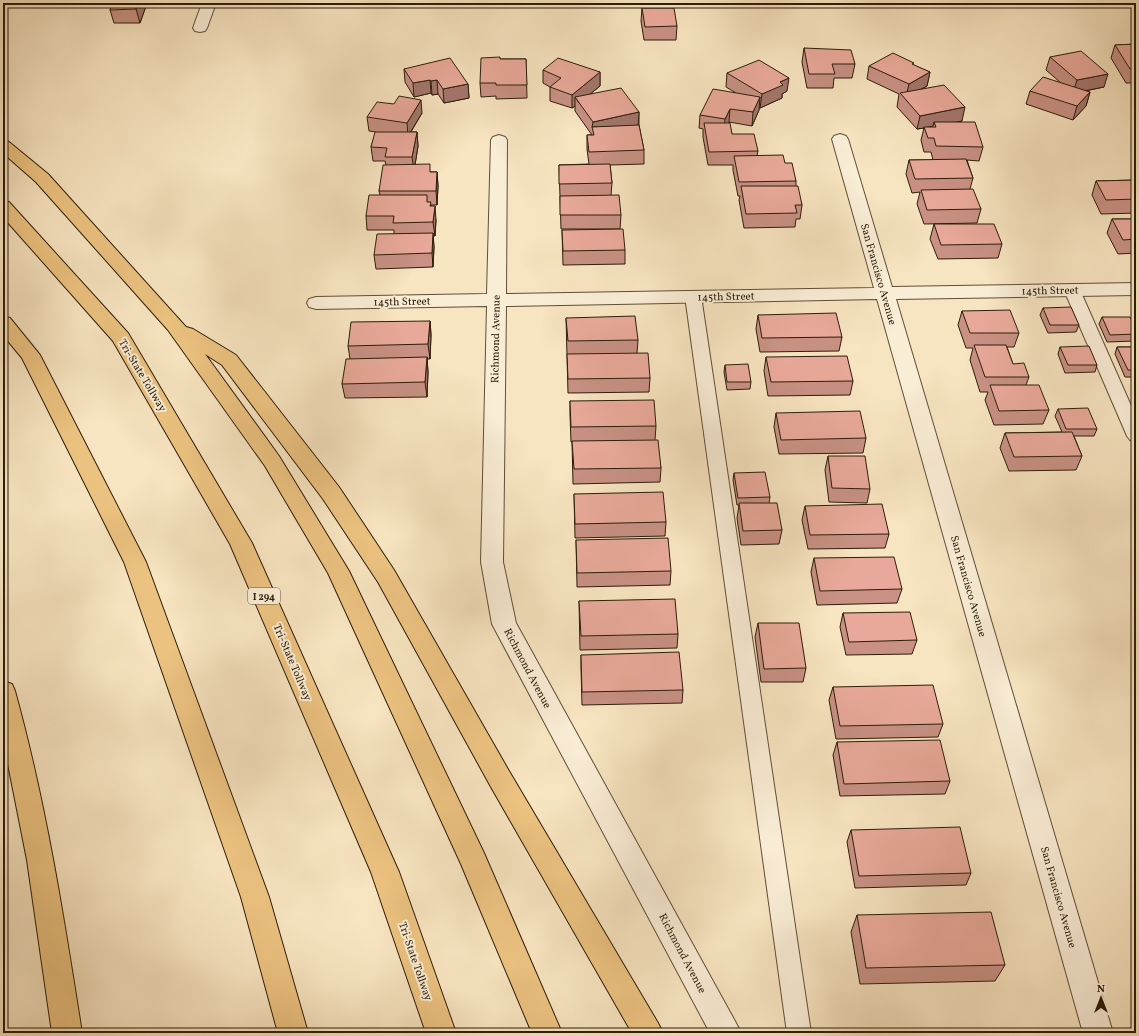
<svg xmlns="http://www.w3.org/2000/svg" width="1139" height="1036" font-family="Vollkorn,serif">
<style>
.lines{fill:none;stroke-linecap:round;stroke-linejoin:round}
.service-casing{stroke:#5f4f37;stroke-width:2}
.minor-casing{stroke:#5f4f37;stroke-width:2}
.motorway-casing{stroke:#2c1d09;stroke-width:2}
.service{fill:#faedd6;fill-rule:evenodd}
.minor{fill:#faedd6;fill-rule:evenodd}
.motorway{fill:#ecc280;fill-rule:evenodd}
.wall{fill:#c89184;stroke:#2c1d09}
.shaded-wall{fill:#a3766c;stroke:#2c1d09}
.building{fill:#e9a99a;stroke:#2c1d09}
.labels{text-anchor:middle;stroke-width:4;stroke-linejoin:round;paint-order:stroke}
.shield{fill:#faedd6;stroke:#6a5b46;stroke-width:1}
.shield-label{font-size:10px;font-weight:bold;fill:#2c1d09}
.street-label{font-size:11px;fill:#2c1d09;stroke:#faedd6}
</style>
<rect width="100%" height="100%" fill="#f7e4c0"/>
<filter id="stains"><feTurbulence type="fractalNoise" baseFrequency=".005" numOctaves="4"/><feColorMatrix values="0 0 0 0 .2 0 0 0 0 .09 0 0 0 0 .02 0 0 0 .5 -.17"/></filter>
<radialGradient id="worn" r=".72"><stop offset=".6" stop-color="#630" stop-opacity="0"/><stop offset="1" stop-color="#630" stop-opacity=".3"/></radialGradient>
<g class="lines">
<g class="service-casing">
<g id="service">
<path d="M1072,285L1077,287L1080,290L1136,417V442L1130,440L1127,436L1064,290L1067,287Z"/>
<path d="M693,291L698,293L701,296L811,1033H787L685,296L688,293Z"/>
</g>
</g>
<g class="minor-casing">
<g id="minor">
<path d="M202,3H216L207,28L205,31L200,32L195,31L193,28Z"/>
<path d="M840,134L846,136L848,139L892,287L1136,283V295L896,299L1113,1033H1083L877,299L506,306L503,562L516,623L736,1023L741,1033H710L492,624L481,562L487,306L316,309L309,307L307,303L309,299L316,297L487,294L491,140L493,137L499,135L505,137L507,140L506,294L874,288L832,139L834,136Z"/>
</g>
</g>
<g class="motorway-casing">
<g id="motorway">
<path d="M3,140L9,142L48,174L186,327L193,329L236,355L339,487L394,570L509,771L658,1023L663,1033H632L491,787L378,582L323,499L222,365L205,354L279,456L349,571L484,853L562,1033H532L461,864L328,573L265,466L168,330L36,182L3,153Z"/>
<path d="M3,201L9,202L128,333L252,543L399,872L456,1033H426L371,872L230,544L113,341L3,217Z"/>
<path d="M3,316L10,318L40,355L146,562L269,897L308,1033H278L241,897L124,562L22,358L3,335Z"/>
<path d="M3,681L12,684L15,691C46,803 64,918 82,1033H52L27,860L3,739Z"/>
</g>
</g>
<use href="#service" class="service"/>
<use href="#minor" class="minor"/>
<use href="#motorway" class="motorway"/>
</g>
<g class="wall">
<path d="M113,3H145L146,6L140,23H114L110,10Z"/>
<path d="M642,8L677,26L676,40H644L641,21Z"/>
<path d="M1136,44V83H1126L1111,58L1115,45Z"/>
<path d="M804,48L855,64L852,78H834L833,88H807L802,62Z"/>
<path d="M1050,57L1104,87L1085,91L1090,92L1086,106L1073,120L1026,104L1030,91L1061,83L1046,70Z"/>
<path d="M500,59H526L527,98L496,99V96L481,97L480,83Z"/>
<path d="M913,65L930,72L927,86L920,90L962,121L957,122L983,147L979,161L967,160L973,178L970,189L981,209L977,223L924,224L917,204L920,192L912,193L906,174L909,160H933L931,152H924L921,140L924,128L917,129L897,107L899,94L867,79L869,66Z"/>
<path d="M404,69L468,84L469,98L444,103L438,94L432,95L431,93L414,97L405,82Z"/>
<path d="M543,70L600,72V86L589,95L639,112V125L644,150V164L610,165L612,183L611,195L621,215L620,229H561L559,165L589,164L587,149V135H592L575,111V106L572,108L550,101V87L543,83Z"/>
<path d="M727,73L787,91L782,94V98L760,108L759,107V110L752,126L729,122L732,134L758,151L757,156L785,163L796,181V186L802,205L800,219H796L795,227L744,228L739,200L740,196H738L733,170V165H708L703,137V129L699,128L700,115L736,93L726,87Z"/>
<path d="M422,113L411,132H417L418,146L415,165L431,172H437L438,186L437,205H431L436,220L435,236H433L434,247L433,267L376,269L374,255L394,234V230H367L366,216L380,195L379,191L386,165L385,161H373L371,147L376,132L369,131L367,117Z"/>
<path d="M1136,180V213L1101,214L1092,195L1096,181Z"/>
<path d="M1112,219H1136V253L1118,254L1107,233Z"/>
<path d="M934,224L1002,244L998,258L938,259L930,239Z"/>
<path d="M562,230L625,250V264L563,265Z"/>
<path d="M1043,308L1079,325L1076,332L1048,333L1040,315Z"/>
<path d="M962,311L1019,333L1014,347H1007L1013,364L1029,377L1026,385L1049,410L1043,424L994,425L985,400L988,392H980L970,360L973,348H966L958,325Z"/>
<path d="M758,315L842,337L839,351L760,352L756,329Z"/>
<path d="M1102,317L1136,329L1135,341L1107,342L1099,324Z"/>
<path d="M566,318L638,340L637,353L650,378L649,392L568,393Z"/>
<path d="M430,321L431,335L430,359H427L428,372L427,397L345,398L342,384L350,359L348,346Z"/>
<path d="M1060,347L1097,365L1095,372L1065,373L1058,354Z"/>
<path d="M1117,347H1136V377H1125L1115,354Z"/>
<path d="M766,357L853,381L850,395L768,396L764,371Z"/>
<path d="M725,365L751,382L750,389L727,390L724,372Z"/>
<path d="M570,401L656,426L655,440L661,468L660,482L573,484L572,442H571L570,415Z"/>
<path d="M1058,409L1097,429L1094,436H1074L1082,456L1076,470L1009,471L1000,448L1005,433L1062,432L1055,416Z"/>
<path d="M776,413L866,438L863,453L779,454L774,427Z"/>
<path d="M828,456L870,489L867,503L829,502L825,470Z"/>
<path d="M734,473L770,497L769,503L782,530L779,544L741,545L737,518L739,505H737L733,480Z"/>
<path d="M574,494L666,522L665,536L575,538Z"/>
<path d="M805,506L889,534L885,548L808,549L802,520Z"/>
<path d="M576,540L671,571L670,585L577,587Z"/>
<path d="M814,558L902,589L897,603L817,605L811,572Z"/>
<path d="M579,601L678,634L677,648L580,650Z"/>
<path d="M843,613L917,640L912,654L846,655L840,627Z"/>
<path d="M758,623L806,668L803,682H761L755,637Z"/>
<path d="M581,655L683,690L682,703L582,705L581,668Z"/>
<path d="M833,687L943,724L938,737L836,739L829,700Z"/>
<path d="M837,742L950,781L945,794L840,796L833,755Z"/>
<path d="M851,830L971,873L966,885L855,888L847,842Z"/>
<path d="M857,915L1005,965L995,981L860,984L851,932Z"/>
</g>
<g class="shaded-wall">
<path d="M139,3H145L146,6L140,23L136,9Z"/>
<path d="M600,72V86L579,103L575,97V106L572,108V95Z"/>
<path d="M930,72L927,86L906,97L909,84Z"/>
<path d="M1108,74L1104,87L1073,93L1077,80Z"/>
<path d="M789,78L787,91L782,94V98L760,108L762,94L780,82Z"/>
<path d="M430,80L431,93L414,97L413,83Z"/>
<path d="M437,80L438,94L432,95L431,81Z"/>
<path d="M468,84L469,98L444,103L443,89Z"/>
<path d="M1090,92L1086,106L1073,120L1077,106Z"/>
<path d="M760,97L759,110L752,126L753,112Z"/>
<path d="M421,100L422,113L408,136L407,123Z"/>
<path d="M965,107L962,121L936,126L934,122L933,126L925,128L924,127V128L917,129L920,116Z"/>
<path d="M730,109L729,122L724,133L725,119Z"/>
<path d="M639,112L638,126L592,127L593,122Z"/>
<path d="M417,132L418,146L414,171L412,157Z"/>
<path d="M437,172L438,186L437,205L436,191Z"/>
<path d="M435,206L436,220L435,236L433,222Z"/>
<path d="M433,233L434,247L433,267L432,253Z"/>
<path d="M430,321L431,335L430,359L428,344Z"/>
<path d="M427,357L428,372L427,397L425,382Z"/>
</g>
<g class="building">
<path d="M113,3H139L136,9L110,10Z"/>
<path d="M642,8H674L677,26L645,27Z"/>
<path d="M1136,44V69H1130L1115,45Z"/>
<path d="M804,48L851,50L855,64H832L835,74H809Z"/>
<path d="M1081,51L1108,74L1077,80L1050,57Z"/>
<path d="M893,53L914,63L912,64L930,72L909,84L869,66Z"/>
<path d="M500,57V59H526L527,85H496V83H480L481,58Z"/>
<path d="M450,58L468,84L443,89L437,80L431,81L430,80L413,83L404,69Z"/>
<path d="M558,58L600,72L572,95L550,87L561,78L543,70Z"/>
<path d="M759,60L789,78L780,82L783,85L762,94L727,73Z"/>
<path d="M1043,77L1090,92L1077,106L1030,91Z"/>
<path d="M944,85L965,107L920,116L900,93Z"/>
<path d="M621,88L639,112L593,122L575,97Z"/>
<path d="M713,89L760,97L753,112L730,109L725,119L700,115Z"/>
<path d="M399,96L421,100L407,123L367,117L377,102L394,104Z"/>
<path d="M934,122H975L983,147L936,146L934,138H928L924,127H936Z"/>
<path d="M704,123H730L732,134H754L758,151L709,152Z"/>
<path d="M639,125L644,150L589,152L587,135H594L592,127Z"/>
<path d="M375,132H417L412,157H385L387,148L371,147Z"/>
<path d="M783,155L785,163H792L796,181L739,182L734,156Z"/>
<path d="M966,159L973,178L915,179L909,160Z"/>
<path d="M430,164V172H437L436,191H379L383,165Z"/>
<path d="M610,164L612,183L559,184V165Z"/>
<path d="M1136,180V199L1106,200L1096,181Z"/>
<path d="M741,186H798L802,205H795L797,213L746,214Z"/>
<path d="M973,189L981,209L927,210L921,190Z"/>
<path d="M369,195H427V202H431L430,206H435L433,222L393,223L394,216H366Z"/>
<path d="M619,195L621,215H560V196Z"/>
<path d="M1112,219H1136V239L1123,240Z"/>
<path d="M934,224H994L1002,244L941,245Z"/>
<path d="M623,229L625,250L563,251L562,230Z"/>
<path d="M433,233L432,253L374,255L377,234Z"/>
<path d="M1071,307L1079,325H1050L1043,308Z"/>
<path d="M1010,310L1019,333H970L962,311Z"/>
<path d="M836,313L842,337L762,338L758,315Z"/>
<path d="M635,316L638,340L568,341L566,318Z"/>
<path d="M1102,317H1130L1136,329V334L1110,335Z"/>
<path d="M430,321L428,344L348,346L351,322Z"/>
<path d="M974,345H1006L1013,364L1024,363L1029,377H985Z"/>
<path d="M1089,346L1097,365H1068L1060,347Z"/>
<path d="M1117,347H1136V370H1128Z"/>
<path d="M648,353L650,378L568,379L567,354Z"/>
<path d="M847,356L853,381L771,382L766,357Z"/>
<path d="M427,357L425,382L342,384L346,359Z"/>
<path d="M748,364L751,382H727L725,365Z"/>
<path d="M990,385H1039L1049,410L999,411Z"/>
<path d="M654,400L656,426L571,427L570,401Z"/>
<path d="M1088,408L1097,429H1066L1058,409Z"/>
<path d="M860,411L866,438L781,440L776,413Z"/>
<path d="M1072,432L1082,456L1014,457L1005,433Z"/>
<path d="M658,440L661,468L574,469L572,441Z"/>
<path d="M828,456H865L870,489L832,488Z"/>
<path d="M765,472L770,497L738,498L734,473Z"/>
<path d="M663,492L666,522L575,524L574,494Z"/>
<path d="M739,503H777L782,530L743,531Z"/>
<path d="M882,504L889,534L810,535L805,506Z"/>
<path d="M668,538L671,571L577,573L576,540Z"/>
<path d="M894,557L902,589L820,591L814,558Z"/>
<path d="M675,599L678,634L581,636L579,601Z"/>
<path d="M910,612L917,640L849,642L843,613Z"/>
<path d="M758,623H799L806,668L764,669Z"/>
<path d="M679,652L683,690L582,692L581,655Z"/>
<path d="M933,685L943,724L840,726L833,687Z"/>
<path d="M940,740L950,781L844,784L837,742Z"/>
<path d="M960,827L971,873L859,876L851,830Z"/>
<path d="M991,912L1005,965L866,968L857,915Z"/>
</g>
<g class="labels">
<rect class="shield" x="248" y="588" width="32" height="16" rx="3"/>
<g class="shield-label">
<text x="264" y="600">I 294</text>
</g>
<g class="street-label">
<text transform="translate(879 274) rotate(74)" y="4">San Francisco Avenue</text>
<text transform="translate(1050 290) rotate(-1)" y="4">145th Street</text>
<text transform="translate(726 296) rotate(-1)" y="4">145th Street</text>
<text transform="translate(402 301) rotate(-1)" y="4">145th Street</text>
<text transform="translate(495 339) rotate(-89)" y="4">Richmond Avenue</text>
<text transform="translate(143 375) rotate(59)" y="4">Tri-State Tollway</text>
<text transform="translate(969 586) rotate(74)" y="4">San Francisco Avenue</text>
<text transform="translate(293 662) rotate(67)" y="4">Tri-State Tollway</text>
<text transform="translate(528 668) rotate(62)" y="4">Richmond Avenue</text>
<text transform="translate(1059 897) rotate(74)" y="4">San Francisco Avenue</text>
<text transform="translate(683 953) rotate(62)" y="4">Richmond Avenue</text>
<text transform="translate(416 961) rotate(71)" y="4">Tri-State Tollway</text>
</g>
</g>
<rect width="1139" height="1036" fill="none" stroke="#f7e4c0" stroke-width="16"/>
<rect x="4" y="4" width="1131" height="1028" fill="none" stroke="#2c1d09" stroke-width="2"/>
<rect x="8" y="8" width="1123" height="1020" fill="none" stroke="#2c1d09"/>
<g transform="translate(1101 998)" stroke="#faedd6" stroke-width="3" paint-order="stroke">
<path d="M0-3L7 15L0 10L-7 15Z" fill="#2c1d09"/>
<text y="-6" font-size="11" font-weight="bold" text-anchor="middle" fill="#2c1d09">N</text>
</g>
<rect width="100%" height="100%" filter="url(#stains)"/>
<rect width="100%" height="100%" fill="url(#worn)"/>
</svg>
